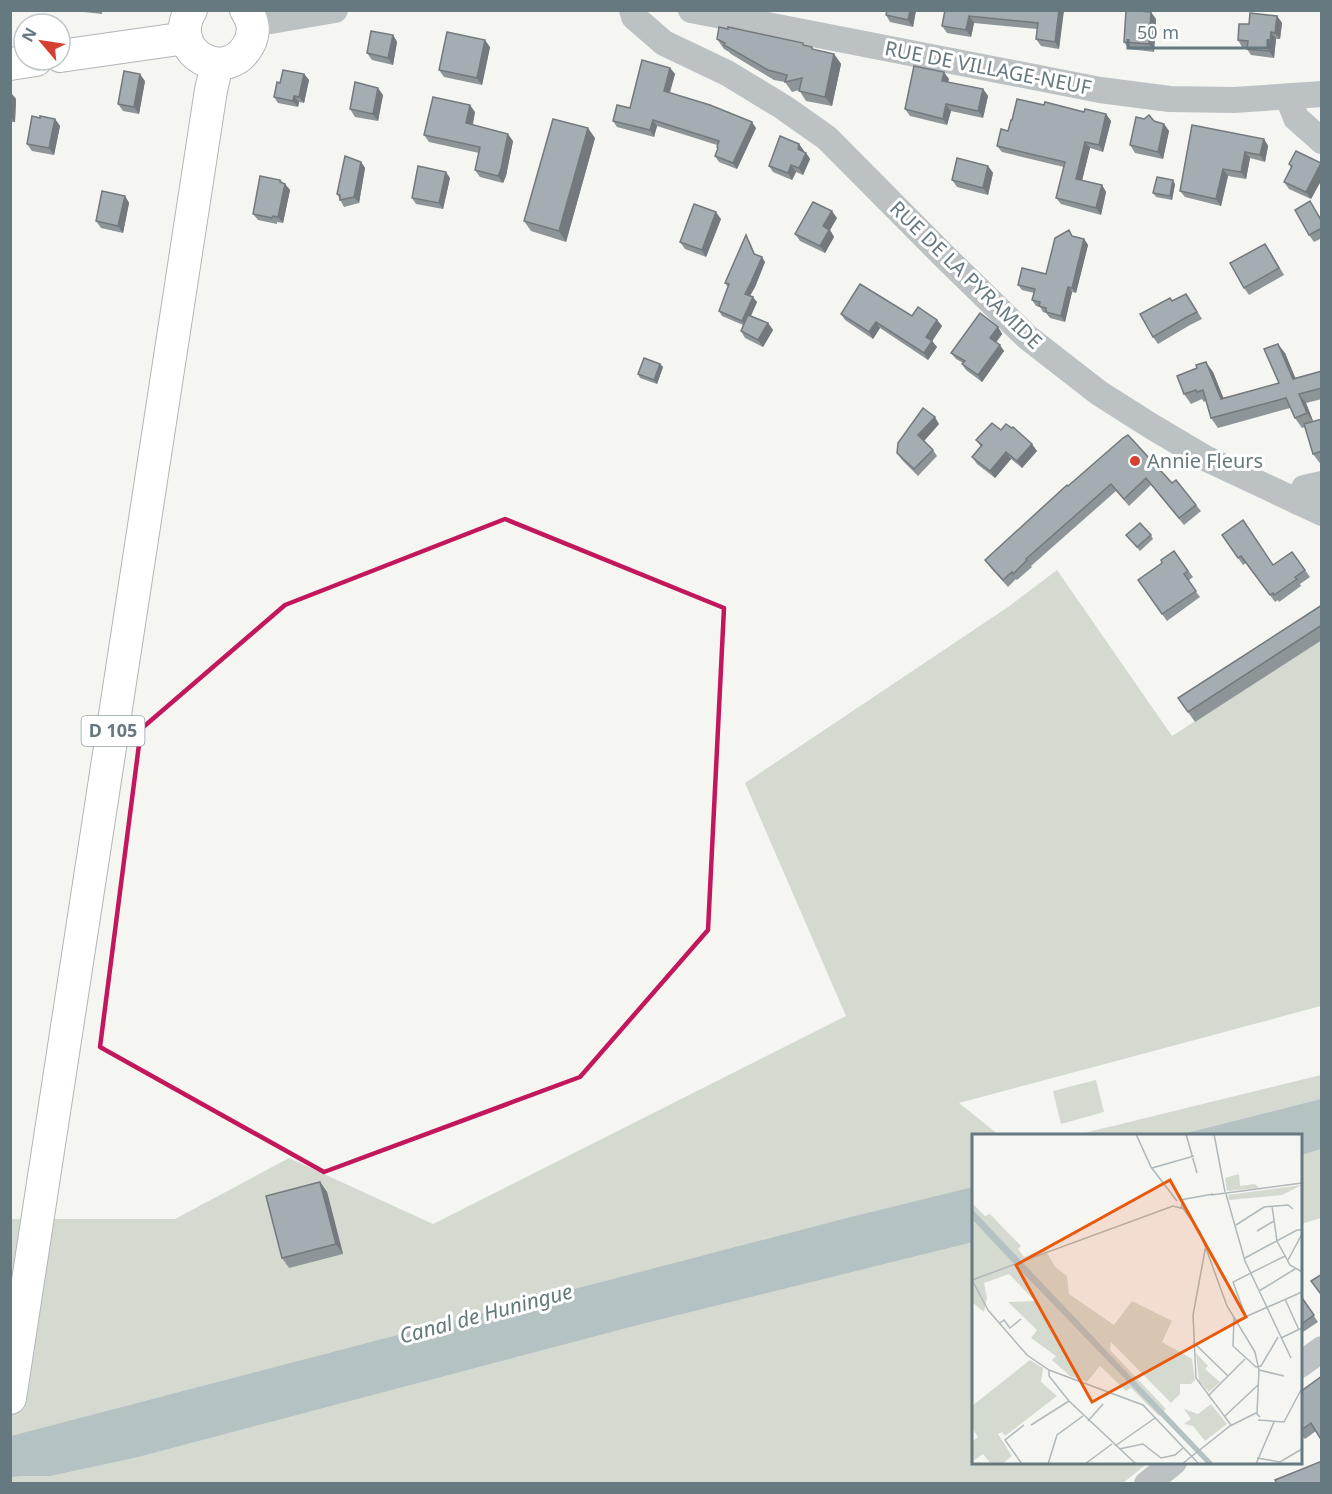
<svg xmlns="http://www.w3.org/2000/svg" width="1332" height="1494" font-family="'Noto Sans',sans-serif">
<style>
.green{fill:#d5dad1}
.water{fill:#b4c2c4}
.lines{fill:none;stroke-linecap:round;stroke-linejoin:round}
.major-casing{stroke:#b0b6b8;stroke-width:34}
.minor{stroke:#bcc2c4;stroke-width:26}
.major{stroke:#fff;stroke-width:32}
.wall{fill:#8d9598}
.shaded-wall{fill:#73797c}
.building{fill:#a4adb1;stroke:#73797c;stroke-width:1.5}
.marked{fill:none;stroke:#c2185b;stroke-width:4.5;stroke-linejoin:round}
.poi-dot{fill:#d64031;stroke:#fff;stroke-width:2}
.labels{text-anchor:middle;stroke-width:6;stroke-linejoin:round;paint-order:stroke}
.shield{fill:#fff;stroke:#94a1a7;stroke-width:1.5}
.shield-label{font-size:18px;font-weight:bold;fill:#667981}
.street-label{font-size:20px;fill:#667981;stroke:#fff}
.poi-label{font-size:20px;fill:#667981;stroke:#fff;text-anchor:start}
.water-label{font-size:21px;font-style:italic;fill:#627a7e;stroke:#fff}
.inset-road{fill:none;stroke:#afb8bb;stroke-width:1.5}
.view{fill:#e8590c;fill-opacity:0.15;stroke:#e8590c;stroke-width:3}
.inset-edge{fill:none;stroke:#667981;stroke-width:3}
</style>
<rect width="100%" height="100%" fill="#f5f5f2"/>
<g class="green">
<path d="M1057,570L1172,736L1321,640V1006L959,1103L999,1135L974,1136V1462L1148,1463L1123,1483L11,1484V1219H175L289,1158L433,1224L846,1016L745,783L1008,607Z"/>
<path d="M1321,1075V1218L1301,1224L1300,1136H1072Z"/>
<path d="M1096,1080L1104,1112L1061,1124L1053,1091Z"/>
</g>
<g class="water">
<path d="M1321,1099V1149L1301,1155L1300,1136L1179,1135Z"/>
<path d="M973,1187V1242L634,1326L138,1457L50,1476H20L11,1477V1436L843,1219Z"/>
</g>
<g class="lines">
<g class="major-casing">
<g id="major">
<path d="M191,10C165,52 228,88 250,42C255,30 253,21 246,10"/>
<path d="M60,56L186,38"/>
<path d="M10,64L36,60"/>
<path d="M10,1398L211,90L217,64"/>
</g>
</g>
<g class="minor">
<path d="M632,10L634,17L664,43L727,73L783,107L827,138L942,254L1027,337L1099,393L1151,426L1205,458L1322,513"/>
<path d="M691,10L1100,90L1170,99L1234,100L1322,94"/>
<path d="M253,24L335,10"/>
<path d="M1288,97L1296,118L1322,141"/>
<path d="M1298,502L1304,488L1322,484"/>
<path d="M1300,1365L1322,1349"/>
<path d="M1147,1484L1174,1462"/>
</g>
<use href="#major" class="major"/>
</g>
<g class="wall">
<path d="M83,10H102V14L84,12Z"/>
<path d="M887,10H916L913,27L890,22L886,15Z"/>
<path d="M938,10H1063L1059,49L1041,46L1036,39L1037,29L974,23L971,37L947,33L942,26L945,12Z"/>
<path d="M1277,16L1282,23L1280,39H1276L1274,58L1251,55L1247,49V47H1242L1238,40L1249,24Z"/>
<path d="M1156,19L1154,52L1129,49L1124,42Z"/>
<path d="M393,35L397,42L393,65L372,60L367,53Z"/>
<path d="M717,39L805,45L814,50L834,54L841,64L832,106L806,101L799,90L792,92L785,82L774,80L731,54L729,52L724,49Z"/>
<path d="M490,47L482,85L444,77L439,70Z"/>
<path d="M670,68L675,74L670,93L756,128L737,169L719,162L715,156L718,148L717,147V145L657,126L654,137L617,127L613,121L630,108Z"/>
<path d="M304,74L309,80L304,103L299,102L298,107L278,103L274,97L280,83Z"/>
<path d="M949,79L948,82L983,89L988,96L983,118L951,111L947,125L910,116L905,109Z"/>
<path d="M145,81L139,114L123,111L118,104Z"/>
<path d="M10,92L16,99L15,122H10Z"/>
<path d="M383,95L378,121L355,117L350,109Z"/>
<path d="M1044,105L1084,112L1106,114L1111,121L1103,152L1090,148L1082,180L1102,185L1106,192L1101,215L1061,204L1056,198L1064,167L1002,152L997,146L1008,131L1012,120Z"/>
<path d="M475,112L473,125L513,141L506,176L503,183L480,177L475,170L479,153L429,142L424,135Z"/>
<path d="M40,118L55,119L60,126L54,155L32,151L27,144Z"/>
<path d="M1154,121L1164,124L1169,131L1163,159L1135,153L1130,145Z"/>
<path d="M595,138L566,242L531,231L524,221Z"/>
<path d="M1264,139L1268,146L1265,162L1250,158L1246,179L1228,176L1221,206L1185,197L1180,191Z"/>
<path d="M799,144L804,151V152L806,153L810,159L803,175L796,172L792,180L773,172L769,166Z"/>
<path d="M361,162L365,168L359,203L344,207L337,194Z"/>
<path d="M1289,164H1322V179L1311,199L1289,189L1284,182L1291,168Z"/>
<path d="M988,166L993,173L988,195L957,187L952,180Z"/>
<path d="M450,178L443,209L416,204L412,198Z"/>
<path d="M280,180L283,183L285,184L290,190L283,223L277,222V224L258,220L253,214Z"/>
<path d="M1175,184L1172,200L1156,197L1153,193Z"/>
<path d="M125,196L129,203L123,233L101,228L96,221Z"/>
<path d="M1310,201L1322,220V238L1314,242L1309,235Z"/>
<path d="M837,218L830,230L834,237L825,253L800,241L795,234Z"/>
<path d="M721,219L706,257L685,249L680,242Z"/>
<path d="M1073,236L1084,239L1088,245L1076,293L1072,292L1065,322L1050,318L1046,313L1043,312L1040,307L1036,306L1032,300L1034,293L1022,290L1018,285L1046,274Z"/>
<path d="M749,240L755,254L765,262L755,287L750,296L757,302L751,316L768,323L773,330L763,347L745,338L741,331L743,325L722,316L719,311L728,287L725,283Z"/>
<path d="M1270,251L1284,275L1249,295L1244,288Z"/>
<path d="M1173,301H1191L1202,319L1190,325L1158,344L1153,337Z"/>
<path d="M841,314L912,316L937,320L942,326L932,341L937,347L928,360L880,328L873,339L845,320Z"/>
<path d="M998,327L1002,334L996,342L1004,351L982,382L966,370L962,364L963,363L956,359L951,353Z"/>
<path d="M1285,353L1295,378L1322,371V399L1306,403L1313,422L1322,419V466L1313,454L1305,427L1302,428L1295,418L1290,408L1218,428L1211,418L1206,401L1204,402L1202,399L1191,404L1184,394L1197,368L1213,372L1223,398L1279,383Z"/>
<path d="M660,364L663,367L657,384L640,378L638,374Z"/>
<path d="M939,424L924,441L933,450L937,456L918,476L902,460L897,453Z"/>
<path d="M1001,430L1037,451L1022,468L1011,459L995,478L977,464L972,457L981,447L976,440Z"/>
<path d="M1128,435L1172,483L1196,505L1201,511L1184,525L1151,485L1129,506L1116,491L1031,566L1032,567L1017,580L1016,579L1008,587L990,567L985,560L1068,486Z"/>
<path d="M1126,535H1151L1153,539L1140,551Z"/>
<path d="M1222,535L1273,565L1292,552L1310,577L1300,584L1301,586L1279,602L1278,600L1275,602L1246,563L1243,565Z"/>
<path d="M1174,551L1193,577L1188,581L1200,597L1167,621L1138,580L1162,563Z"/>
<path d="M1322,605V640L1195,722L1178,698Z"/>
<path d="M320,1182L327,1192L343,1254L289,1268L282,1258Z"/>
<path d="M1300,1295L1318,1322L1300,1334Z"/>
<path d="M1300,1392L1316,1431L1305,1439L1300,1434Z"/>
</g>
<g class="shaded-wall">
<path d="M910,10H916L913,27L908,20Z"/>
<path d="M1059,10L1064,11L1059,49L1055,42Z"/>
<path d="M1151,12L1156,19L1154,52L1149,44Z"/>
<path d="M969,16L974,23L971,37L966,30Z"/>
<path d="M1277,16L1282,23L1280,39L1275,33Z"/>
<path d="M1271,32L1276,39L1274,58L1269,51Z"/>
<path d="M393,35L397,42L393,65L388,58Z"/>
<path d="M485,40L490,47L482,85L477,78Z"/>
<path d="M834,54L841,64L832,106L825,97Z"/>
<path d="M670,68L675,74L668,97L664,91Z"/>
<path d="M944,72L949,79L947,87L942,81Z"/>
<path d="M140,74L145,81L139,114L134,107Z"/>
<path d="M304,74L309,80L304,103L299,97Z"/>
<path d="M378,88L383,95L378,121L373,114Z"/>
<path d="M983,89L988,96L983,118L978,111Z"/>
<path d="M11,93L16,99L15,122L10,116Z"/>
<path d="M294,96L299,102L298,107L293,101Z"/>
<path d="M946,104L951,111L947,125L943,119Z"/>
<path d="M470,105L475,112L471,130L466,123Z"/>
<path d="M1106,114L1111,121L1103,152L1099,145Z"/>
<path d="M55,119L60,126L54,155L49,148Z"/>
<path d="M653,120L657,126L654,137L650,130Z"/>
<path d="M752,122L756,128L737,169L733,163Z"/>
<path d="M1164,124L1169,131L1163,159L1158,152Z"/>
<path d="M588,128L595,138L566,242L559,231Z"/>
<path d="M508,134L513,141L506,176L503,183L498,176Z"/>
<path d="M1264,139L1268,146L1265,162L1260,155Z"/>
<path d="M1085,142L1090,148L1081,185L1076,179Z"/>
<path d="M799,144L804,151L802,156L798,149Z"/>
<path d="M1245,152L1250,158L1246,179L1241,172Z"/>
<path d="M806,153L810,159L803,175L799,168Z"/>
<path d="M361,162L365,168L359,203L354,197Z"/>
<path d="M1321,163L1322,179L1311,199L1306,192Z"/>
<path d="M791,165L796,172L792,180L788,173Z"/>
<path d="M988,166L993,173L988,195L983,188Z"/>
<path d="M1223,169L1228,176L1221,206L1216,199Z"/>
<path d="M446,172L450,178L443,209L439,203Z"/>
<path d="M280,180L285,186V184L290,190L283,223L278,217Z"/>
<path d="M1173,180L1175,184L1172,200L1170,196Z"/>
<path d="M1102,185L1106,192L1101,215L1096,208Z"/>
<path d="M125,196L129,203L123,233L118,226Z"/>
<path d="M832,211L837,218L830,230L834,237L825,253L820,246L823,226Z"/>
<path d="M716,212L721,219L706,257L702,250Z"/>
<path d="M1084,239L1088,245L1076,293L1072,288Z"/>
<path d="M762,257L765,262L755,287L748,299L745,294Z"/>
<path d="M1068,287L1072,292L1065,322L1061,316Z"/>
<path d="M753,297L757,302L746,326L742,321Z"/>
<path d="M937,320L942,326L931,343L926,337Z"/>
<path d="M876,322L880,328L873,339L869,332Z"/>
<path d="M768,323L773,330L763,347L758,340Z"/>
<path d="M998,327L1002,334L995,344L990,338Z"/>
<path d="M932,341L937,347L928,360L924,353Z"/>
<path d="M1278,344L1285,353L1300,389L1293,379Z"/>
<path d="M1000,345L1004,351L982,382L978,375Z"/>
<path d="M1206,362L1213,372L1228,409L1221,399Z"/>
<path d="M660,364L663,367L657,384L654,380Z"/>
<path d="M1299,394L1306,403L1314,423L1307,413Z"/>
<path d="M935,417L939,424L923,442L918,435Z"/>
<path d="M1032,444L1037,451L1022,468L1017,461Z"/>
<path d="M1006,452L1011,459L995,478L990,471Z"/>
<path d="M320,1182L327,1192L343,1254L336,1244Z"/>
</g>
<g class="building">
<path d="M887,10H910L908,20L886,15Z"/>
<path d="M945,10H1059L1055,42L1036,39L1038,23L969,16L966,30L942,26Z"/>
<path d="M1126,10L1151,12L1149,44L1124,42Z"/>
<path d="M1250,13L1277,16L1275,33L1271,32L1269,51L1247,49L1248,41L1238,40L1239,24H1249Z"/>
<path d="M719,27L728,29V27L803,43V45L812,47V49L834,54L825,97L799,91L802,78L785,82L787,75L768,70L724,45L725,43L717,39Z"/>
<path d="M371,31L393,35L388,58L367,53Z"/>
<path d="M447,32L485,40L477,78L439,70Z"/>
<path d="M642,60L670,68L664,91L710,105L752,122L733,163L715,156L718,148L717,147L719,141L653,120L650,130L613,121L617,105L630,108Z"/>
<path d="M914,66L944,72L942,81L983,89L978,111L946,104L943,119L905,109Z"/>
<path d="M283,70L304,74L299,97L294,96L293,101L274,97L277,82L280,83Z"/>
<path d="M124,71L140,74L134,107L118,104Z"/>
<path d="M355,82L378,88L373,114L350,109Z"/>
<path d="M433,97L470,105L466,123L508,134L501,169L498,176L475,170L480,147L424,135Z"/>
<path d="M1017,99L1044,105L1045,102L1084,112L1085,109L1106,114L1099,145L1085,142L1076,179L1102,185L1096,208L1056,198L1065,162L997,146L1001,129L1008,131L1011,120H1012Z"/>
<path d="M1149,115L1154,121L1164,124L1158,152L1130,145L1136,117L1144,119Z"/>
<path d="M32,116L40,118V116L55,119L49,148L27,144Z"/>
<path d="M553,119L588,128L559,231L524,221Z"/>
<path d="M1192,125L1264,139L1260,155L1245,152L1241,172L1223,169L1216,199L1180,191Z"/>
<path d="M780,136L799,144L798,149L806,153L799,168L791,165L788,173L769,166Z"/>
<path d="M1296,151L1321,163L1306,192L1284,182L1292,166L1289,164Z"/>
<path d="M345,156L361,162L354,197L340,200V195L337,194Z"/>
<path d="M957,158L988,166L983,188L952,180Z"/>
<path d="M418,166L446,172L439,203L412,198Z"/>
<path d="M260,176L280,180V182L285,184L278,217L273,216L272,218L253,214Z"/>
<path d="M1157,177L1173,180L1170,196L1153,193Z"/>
<path d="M102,191L125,196L118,226L96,221Z"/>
<path d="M1310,201L1322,222V228L1309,235L1295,210Z"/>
<path d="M813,202L832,211L823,226L829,230L820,246L795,234Z"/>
<path d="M694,204L716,212L702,250L680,242Z"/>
<path d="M1069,230L1072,236L1084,239L1072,288L1068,287L1061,316L1046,312V308L1039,306L1040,302L1032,300L1035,289L1018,285L1022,268L1046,274L1055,238Z"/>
<path d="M746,235L754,254L762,257L751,282L745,294L753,297L742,321L719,311L729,284L725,283Z"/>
<path d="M1265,244L1279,268L1244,288L1230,263Z"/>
<path d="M860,284L912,316L918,307L937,320L926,337L932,341L924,353L876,322L869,332L841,314Z"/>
<path d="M1186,294L1197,312L1185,318L1153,337L1140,314L1170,298L1172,301Z"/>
<path d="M980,313L998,327L990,338L1000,345L978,375L962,364L965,361L951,353Z"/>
<path d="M748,315L768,323L758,340L741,331Z"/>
<path d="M1278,344L1293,379L1322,371V388L1299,394L1307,413L1295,418L1286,398L1211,418L1203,390L1197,392L1196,390L1184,394L1177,376L1197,368L1196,365L1206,362L1221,399L1279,383L1264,349Z"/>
<path d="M644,358L660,364L654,380L638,374Z"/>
<path d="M923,408L935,417L918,435L933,450L914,469L897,453L898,443Z"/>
<path d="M1322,419V451L1313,454L1304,424Z"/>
<path d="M992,423L1001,430L1006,424L1012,428L1013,427L1032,444L1017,461L1006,452L990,471L972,457L982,445L976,440Z"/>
<path d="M1128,435L1172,483L1176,480L1196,505L1179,518L1146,478L1124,499L1111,484L1026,559L1027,560L1013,574L1012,572L1003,580L985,560L1067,485L1068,486L1123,438Z"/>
<path d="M1243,520L1273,565L1292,552L1305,570L1295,577L1297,579L1274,595L1273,593L1270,595L1241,556L1238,558L1222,535Z"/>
<path d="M1140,523L1151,535L1137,547L1126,535Z"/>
<path d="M1174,551L1188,571L1184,574L1196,591L1162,614L1138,580L1162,563L1161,560Z"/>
<path d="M1322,605V625L1188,712L1178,698Z"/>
<path d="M320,1182L336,1244L282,1258L266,1196Z"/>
<path d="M1322,1274V1292L1320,1293L1311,1281Z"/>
<path d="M1300,1295L1314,1315L1300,1325Z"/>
<path d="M1322,1376V1441L1311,1423L1300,1431V1392Z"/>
<path d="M1322,1461V1484H1277L1275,1480Z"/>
</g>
<path class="marked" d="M505,519L724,608L708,930L580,1077L324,1172L100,1047L141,729L285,605Z"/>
<circle class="poi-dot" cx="1135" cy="461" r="6"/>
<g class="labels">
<rect class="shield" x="81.5" y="716" width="63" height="30" rx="4.5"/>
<g class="shield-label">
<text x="113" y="737">D 105</text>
</g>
<g class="street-label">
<text transform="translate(988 68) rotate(11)" y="7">RUE DE VILLAGE-NEUF</text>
<text transform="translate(966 275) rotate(44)" y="7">RUE DE LA PYRAMIDE</text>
</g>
<g class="poi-label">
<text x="1147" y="468">Annie Fleurs</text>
</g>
<g class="water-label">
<text transform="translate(486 1314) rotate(-15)" y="7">Canal de Huningue</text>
</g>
</g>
<g transform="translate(972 1134)">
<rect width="330" height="330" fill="#f5f5f2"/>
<path d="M267,40L268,52L283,50L287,54L255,57L253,44ZM330,51L310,61L257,66L256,61ZM0,69L13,82L18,80L49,112L46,115L52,123L73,115L83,133L95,142L97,160L142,191L160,167L200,187L190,208L220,225L223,246L219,250H208V260L199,269L139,208L138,216L194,275L187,282L159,254L154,257L128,232L115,248L98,242L80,226L84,222L59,204L65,196L36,168L63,167L37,140L12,149L15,164L12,178L0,168ZM224,219L236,232L233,235L248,248L237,258L227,247ZM58,226L71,234L69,248L85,262L33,302L30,298L26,300L40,322L30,330H19L11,320L0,328V308L6,303L0,294V272ZM239,270L255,290L233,307L221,292L212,290L219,285L212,275L226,280Z" fill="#d5dad1"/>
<path d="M0,75L145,228L242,330H235L26,113L0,85Z" fill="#b4c2c4"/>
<path class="inset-road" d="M164,0L179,33L205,67M214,0L225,39M242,0L253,58M180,34L222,22M254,60L273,127L319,224M239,61L330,49M208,66L241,60M300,72L305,107L318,131L330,138M210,73L228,98L255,172L283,218L287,236L285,279M264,91L292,73L316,71L321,75M285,97L302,87M234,111L221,181L224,244L259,291M273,124L325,96H330M316,126L330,100M0,146L16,176L55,221L77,236L171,271L227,330M0,146L201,72L209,74L211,68M287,157L323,135M313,165L327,196M274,183L261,148L313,122M262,184L261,212L284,233L289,232L306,203M264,187L330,158M28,189L32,186L38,194L49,185M309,204L330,194M221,208L256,242M77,236V242L97,267L164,330M287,236L312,242M236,262L273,225M253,282L286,251M286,286L312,288L330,254M116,287L131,270M59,291L97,267M143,312L183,284M147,315L171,310L189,324L203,321L211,314M285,324L308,328L330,315M50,330L33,306L52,291M76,330L85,301L111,282M113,330L140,310M210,330L258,292L284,279L288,283M284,330L302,288"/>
<path class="view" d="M198,46L274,183L120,268L44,131Z"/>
<rect width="330" height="330" class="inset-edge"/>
</g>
<rect width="1332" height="1494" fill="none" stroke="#667981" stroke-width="24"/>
<g transform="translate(42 42) rotate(299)"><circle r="28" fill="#ffffff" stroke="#c2c9cd" stroke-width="1.5"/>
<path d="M0-4.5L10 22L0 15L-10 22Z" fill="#d64031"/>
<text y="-9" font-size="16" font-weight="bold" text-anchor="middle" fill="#667981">N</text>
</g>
<path d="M1128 39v9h140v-9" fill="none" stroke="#667981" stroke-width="3"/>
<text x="1137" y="39" font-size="18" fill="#667981" stroke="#ffffff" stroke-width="4.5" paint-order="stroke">50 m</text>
</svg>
